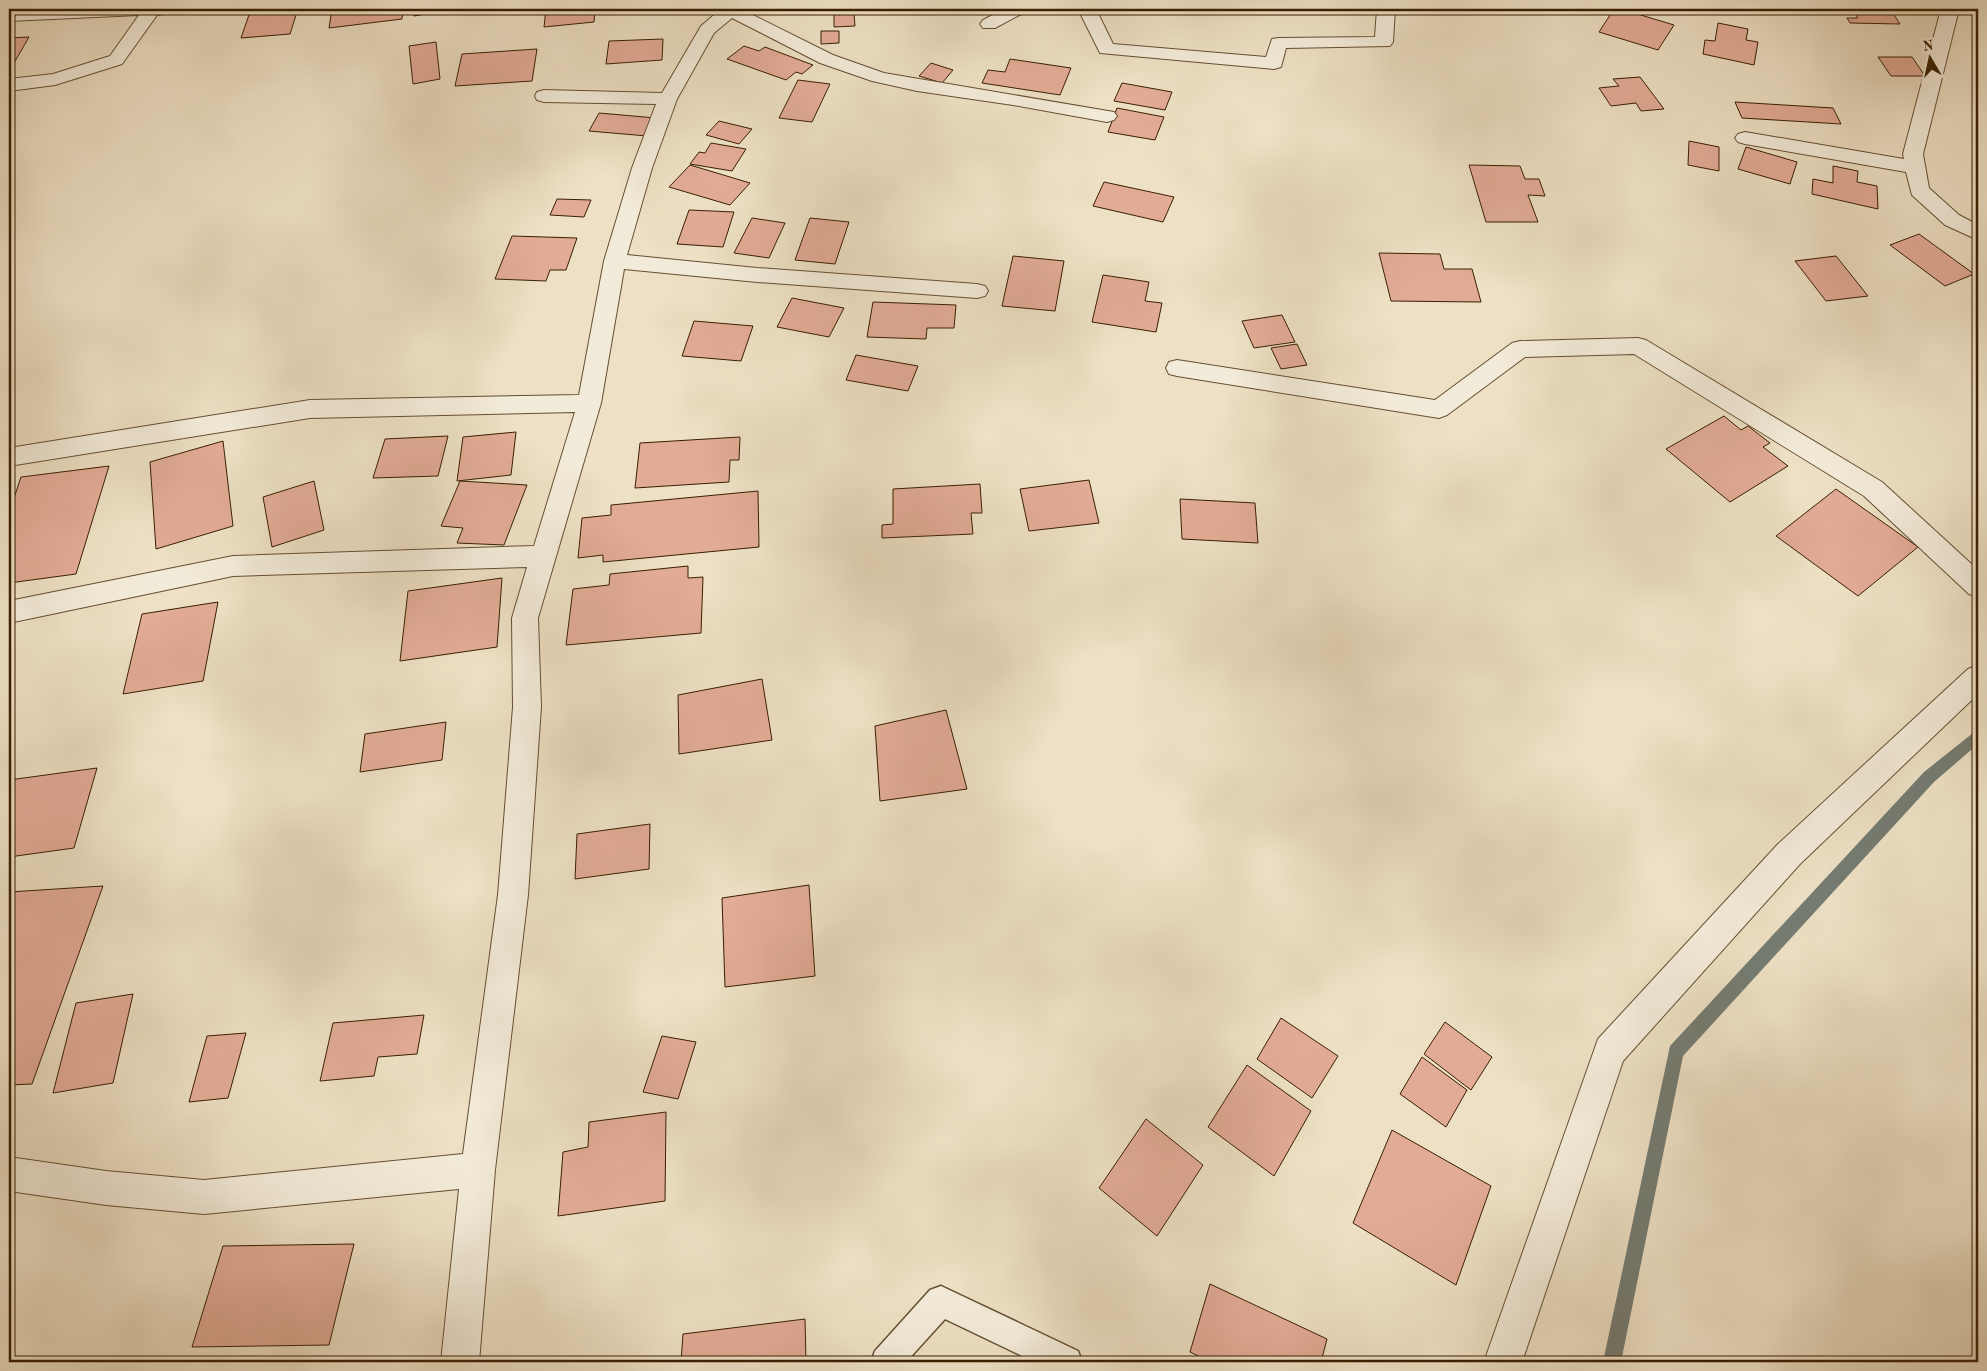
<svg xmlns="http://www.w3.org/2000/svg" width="1987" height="1371" font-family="'Old Standard TT',serif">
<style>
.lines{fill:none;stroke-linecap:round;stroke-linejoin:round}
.stream{fill:#757c72;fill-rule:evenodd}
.building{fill:#e2ab96;stroke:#381f00}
.service-casing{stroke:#654f31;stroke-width:3}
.minor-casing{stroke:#654f31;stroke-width:2}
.service{fill:#f3ebd9;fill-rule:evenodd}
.minor{fill:#f3ebd9;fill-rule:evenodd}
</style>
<rect width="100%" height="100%" fill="#ede0c4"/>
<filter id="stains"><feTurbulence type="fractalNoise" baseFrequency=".004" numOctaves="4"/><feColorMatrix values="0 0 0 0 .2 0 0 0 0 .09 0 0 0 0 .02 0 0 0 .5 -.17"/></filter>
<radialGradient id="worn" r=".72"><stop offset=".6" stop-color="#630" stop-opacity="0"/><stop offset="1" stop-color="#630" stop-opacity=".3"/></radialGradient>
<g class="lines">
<path class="stream" d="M1978,729V744L1934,782L1683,1056L1621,1362H1603L1670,1046L1924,772Z"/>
</g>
<g class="building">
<path d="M251,9H298L290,34L241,38Z"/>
<path d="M332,9H403L402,19L329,28Z"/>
<path d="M413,9H455L414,16Z"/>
<path d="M546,9H595L594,22L544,27Z"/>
<path d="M685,9H719V11L685,13Z"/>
<path d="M820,9H862V14H854L855,26L834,27V12L819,13Z"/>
<path d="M1614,9H1621L1674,25L1658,50L1599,32Z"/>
<path d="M1853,11L1892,12L1900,24L1850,23L1847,18H1858Z"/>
<path d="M1718,23L1748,29L1746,40L1758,42L1754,65L1703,54L1705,40L1715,41Z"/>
<path d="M821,31H839V43L821,44Z"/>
<path d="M29,37L10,70L9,71V38Z"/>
<path d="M663,39L662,60L606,64L609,41Z"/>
<path d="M436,42L440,79L413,84L409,46Z"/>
<path d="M744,46L759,51L765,47L813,65L802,74L796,72L786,80L727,59Z"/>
<path d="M537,49L532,81L455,86L462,54Z"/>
<path d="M1878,57H1912L1925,76H1891Z"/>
<path d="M1010,59L1071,68L1060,95L982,83L988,70L1005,72Z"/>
<path d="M931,63L953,70L942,83L919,76Z"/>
<path d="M1640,77L1664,109L1641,111L1636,103L1611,106L1599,88L1619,86L1613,79Z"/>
<path d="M798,80L830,84L812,122L779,118Z"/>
<path d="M1122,83L1172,92L1165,110L1114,101Z"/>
<path d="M1735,102L1833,108L1841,124L1742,118Z"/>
<path d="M1117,108L1164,117L1155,140L1108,132Z"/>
<path d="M599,113L656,118L647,136L589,131Z"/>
<path d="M719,121L752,129L739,144L706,135Z"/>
<path d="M1689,141L1719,147V171L1688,165Z"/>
<path d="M711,143L746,149L732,171L690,164L699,152L705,153Z"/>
<path d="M1746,147L1797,162L1790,184L1738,169Z"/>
<path d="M690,165L750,183L730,205L669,187Z"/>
<path d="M1469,165L1520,166L1525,179H1539L1545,196L1528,195L1538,222H1486Z"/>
<path d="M1833,166L1858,171L1857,182L1877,186L1878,209L1812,194L1813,179L1833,183Z"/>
<path d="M1104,182L1174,197L1163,222L1093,206Z"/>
<path d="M557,199L591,200L584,217L550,215Z"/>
<path d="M689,210L734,212L723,247L677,244Z"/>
<path d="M752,218L785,223L769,258L734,253Z"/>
<path d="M810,218L849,222L835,264L795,260Z"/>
<path d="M1919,234L1974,274L1945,286L1890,245Z"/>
<path d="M512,236L577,238L566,270H550L546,281L495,279Z"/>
<path d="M1379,253L1440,254L1444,269H1472L1481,302L1391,301Z"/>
<path d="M1013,256L1064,261L1055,311L1002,306Z"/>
<path d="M1836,256L1868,296L1826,301L1795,261Z"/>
<path d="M1103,275L1149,282L1145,301L1162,303L1156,332L1092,322Z"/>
<path d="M792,298L844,308L829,337L777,327Z"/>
<path d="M873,302L956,305L954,328H927L926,339L867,337Z"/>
<path d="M1282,315L1295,342L1254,348L1242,321Z"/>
<path d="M694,321L753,326L741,361L682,356Z"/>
<path d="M1297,344L1307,365L1281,369L1271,348Z"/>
<path d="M856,355L918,366L908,391L846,380Z"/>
<path d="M1724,416L1741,430L1748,426L1770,443L1763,447L1788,466L1730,502L1666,449Z"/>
<path d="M516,432L511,475L457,481L463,437Z"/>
<path d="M448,436L438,476L373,478L385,439Z"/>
<path d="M740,437L739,460H730L729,482L635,488L640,443Z"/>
<path d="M223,441L233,526L156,549L150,462Z"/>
<path d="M109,466L76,574L9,583V513L21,477Z"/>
<path d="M1089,480L1099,523L1029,531L1020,489Z"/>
<path d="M314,481L324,530L272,547L263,497Z"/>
<path d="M460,481L527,485L504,545L457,543L463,528L441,526Z"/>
<path d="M980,484L982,513H971L973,534L882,538V525L893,524V489Z"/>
<path d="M1836,489L1918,547L1858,596L1776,536Z"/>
<path d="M758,491L759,547L603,562V555L578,558L582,518L611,515V505Z"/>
<path d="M1180,499L1255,503L1258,543L1182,539Z"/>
<path d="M688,566V578L703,577L701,633L566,645L573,589L609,585L610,574Z"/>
<path d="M502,578L497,647L400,661L408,591Z"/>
<path d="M218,602L203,681L123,694L142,614Z"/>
<path d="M762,679L772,740L679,754L678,695Z"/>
<path d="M946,710L967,789L880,801L875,726Z"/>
<path d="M446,722L442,760L360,772L365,734Z"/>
<path d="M97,768L74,848L9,857V780Z"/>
<path d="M650,824L649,869L575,879L577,834Z"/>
<path d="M809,885L815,976L725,987L722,898Z"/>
<path d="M103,886L32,1084L9,1085V892Z"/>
<path d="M133,994L113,1083L53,1093L76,1003Z"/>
<path d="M424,1015L417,1054L378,1057L374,1076L320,1081L333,1023Z"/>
<path d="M1281,1018L1338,1056L1312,1098L1257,1059Z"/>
<path d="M1445,1022L1492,1057L1471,1090L1424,1054Z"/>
<path d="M246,1033L228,1098L189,1102L207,1036Z"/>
<path d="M662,1036L696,1042L678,1099L643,1092Z"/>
<path d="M1422,1057L1467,1090L1446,1127L1400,1094Z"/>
<path d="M1247,1065L1311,1111L1274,1176L1208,1127Z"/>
<path d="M666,1112L665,1201L558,1216L563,1152L588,1147L589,1122Z"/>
<path d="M1146,1119L1203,1165L1157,1236L1099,1188Z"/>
<path d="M1392,1130L1491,1186L1456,1285L1353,1223Z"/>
<path d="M354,1244L329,1345L192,1347L223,1246Z"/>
<path d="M1210,1284L1327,1339L1321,1362H1211L1190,1352Z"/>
<path d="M805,1319L806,1362H681L683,1334Z"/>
</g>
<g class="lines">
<g class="service-casing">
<path id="service" d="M941,1286L1078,1351L1082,1362H1035L945,1319L906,1362H871L875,1351L930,1290Z"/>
</g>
<g class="minor-casing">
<g id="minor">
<path d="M52,9H172L169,13L157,15L122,64L55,85L9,91V79L53,74L110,56L139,15L9,21V11Z"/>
<path d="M721,9H741L833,55L884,73L1114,112L1117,116L1114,120L1107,122L1013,105L917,91L872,81L820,63L732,18L714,33L677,99L652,168L627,255L757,268L977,284L985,286L988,291L985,296L977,298L757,282L624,269L601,403L538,618L541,707L528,895L495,1170L479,1362H441L459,1189L204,1214L106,1205L9,1191V1157L106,1171L204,1180L463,1154L498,895L513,707L512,618L527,567L233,576L9,623V601L233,556L534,546L575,412L310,418L9,466V448L310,400L579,395L604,261L632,168L656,104L544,102L537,100L535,96L537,92L544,90L662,93L701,26Z"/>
<path d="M1004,9H1026L1023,13L995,28H983L980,24L983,20Z"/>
<path d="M1078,9H1096L1113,44L1266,57L1272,39L1278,38L1375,37L1377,9H1395L1393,42L1390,46L1286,48L1281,67L1274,69L1100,53Z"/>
<path d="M1941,9H1959L1923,154L1929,188L1959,215L1978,225V240L1945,225L1912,195L1906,172L1745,144L1738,142L1735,138L1738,134L1745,132L1904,159L1903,154Z"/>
<path d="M1638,338L1646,340L1882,482L1978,570V597L1969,594L1864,496L1634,354L1525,357L1447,415L1439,418L1177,376L1169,374L1166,368L1169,362L1177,360L1435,400L1512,343L1520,341Z"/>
<path d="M1978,665V694L1800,864L1623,1061L1522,1362H1484L1598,1039L1778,844L1968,669Z"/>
</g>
</g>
<use href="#service" class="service"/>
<use href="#minor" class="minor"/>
</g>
<rect width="1987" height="1371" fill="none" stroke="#ede0c4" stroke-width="30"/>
<rect x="10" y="10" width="1967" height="1351" fill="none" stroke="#381f00" stroke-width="2.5"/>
<rect x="15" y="15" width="1957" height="1341" fill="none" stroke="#381f00"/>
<g transform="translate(1930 58) rotate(351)" stroke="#f3ebd9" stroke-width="4" paint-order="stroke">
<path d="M0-4L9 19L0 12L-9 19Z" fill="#381f00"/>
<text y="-8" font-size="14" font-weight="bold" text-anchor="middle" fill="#381f00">N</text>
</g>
<rect width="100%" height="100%" filter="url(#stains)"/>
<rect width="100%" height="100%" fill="url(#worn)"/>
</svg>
